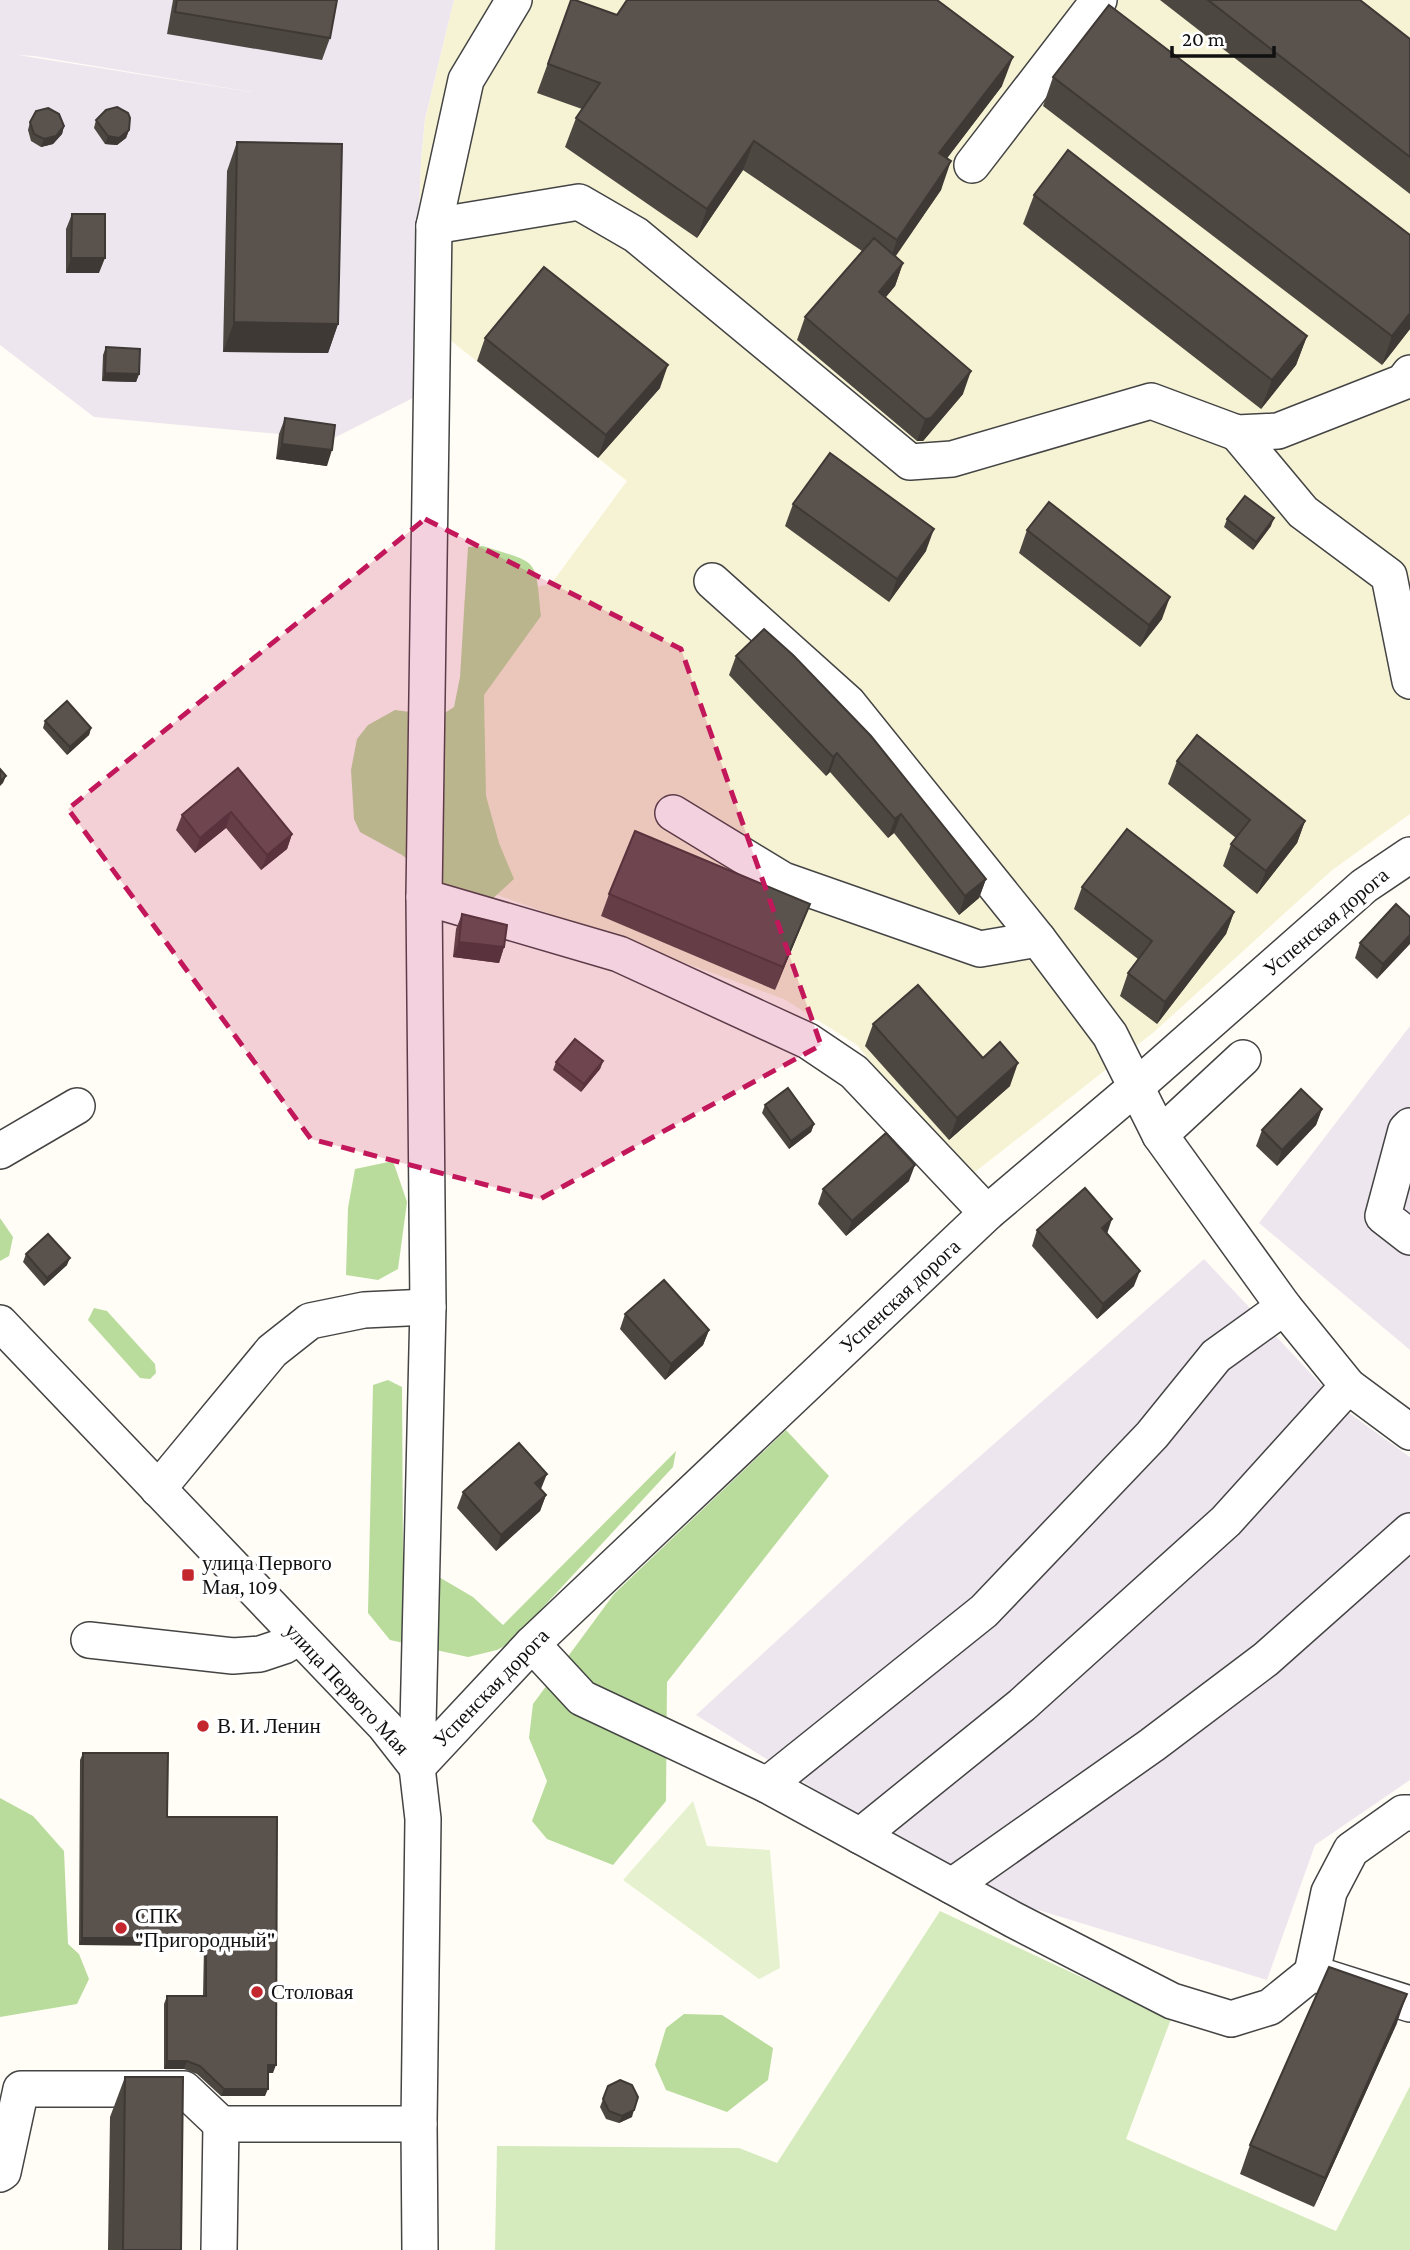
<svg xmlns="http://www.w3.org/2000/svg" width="1410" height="2250" font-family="'Crimson Pro',serif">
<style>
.industrial{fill:#eee6ef;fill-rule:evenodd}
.farmland{fill:#f6f3d4}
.green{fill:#d5ebbd}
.forest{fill:#b9dc9c}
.pitch{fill:#e6f2cf}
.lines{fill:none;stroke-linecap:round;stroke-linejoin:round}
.minor-casing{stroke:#444;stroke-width:38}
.minor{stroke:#fff;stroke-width:35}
.wall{fill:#4d4742}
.shaded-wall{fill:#3f3936}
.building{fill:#5a524d;stroke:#3f3936;stroke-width:2}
.marked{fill:#c2185b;fill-opacity:0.2;stroke:#c2185b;stroke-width:5;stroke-dasharray:14 9;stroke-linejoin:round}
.poi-dot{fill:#c4262e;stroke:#fff;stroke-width:2.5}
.labels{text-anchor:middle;stroke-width:7;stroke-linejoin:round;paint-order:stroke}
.street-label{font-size:21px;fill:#111;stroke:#fff}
.poi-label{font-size:21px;fill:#111;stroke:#fff;text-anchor:start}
</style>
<rect width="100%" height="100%" fill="#fffdf5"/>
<g class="industrial">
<path d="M0,0H454L425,120L421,161L413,398L330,440L327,466L277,459L279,434L94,417L0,345ZM18,55L34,56L252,92H251Z"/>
<path d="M1410,1026V1350L1259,1223Z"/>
<path d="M1204,1259L1345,1410L1410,1457V1780L1315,1845L1267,1980L979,1892L696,1715L911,1517Z"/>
</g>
<path class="farmland" d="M454,0H1410V814L1331,871L1154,1032L966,1179L857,1045L784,999L459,881L464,600L551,584L627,481L415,312L421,161L425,120Z"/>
<path class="green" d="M940,1911L1171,2019L1126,2139L1336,2231L1410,2086V2250H495L497,2146L739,2148L777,2163Z"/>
<g class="forest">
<path d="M483,546C540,564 535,557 541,616L484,695L486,796L499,843L514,879L490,901L461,900L402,855L360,832L354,819L351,770L357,739L368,725L395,710L440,716L454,707L460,677L468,547Z"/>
<path d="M393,1161L407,1202L398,1269L378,1280L346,1275L348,1208L355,1169Z"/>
<path d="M0,1218L13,1237L9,1256L0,1261Z"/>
<path d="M94,1308L107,1311L155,1364L156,1373L150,1379L140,1378L88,1320Z"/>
<path d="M388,1380L402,1387L403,1556L473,1597L503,1625L676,1451L673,1467L510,1643L497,1650L468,1657L390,1640L368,1613L373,1385Z"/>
<path d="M786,1430L829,1476L667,1682L666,1801L613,1865L547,1839L532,1821L547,1781L529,1738L533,1704L614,1594Z"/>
<path d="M0,1798L33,1816L64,1851L68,1944L79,1954L89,1979L77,2004L0,2017Z"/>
<path d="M684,2014L722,2015L773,2048L768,2080L727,2112L666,2090L655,2065L666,2028Z"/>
</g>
<path class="pitch" d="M693,1801L707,1846L770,1850L780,1968L759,1979L623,1880Z"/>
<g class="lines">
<g class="minor-casing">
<g id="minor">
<path d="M972,165L1099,0"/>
<path d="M434,226L579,202L636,235L910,462L952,459L1151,401L1237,433L1278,431L1403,382L1410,373"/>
<path d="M1237,433L1303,512L1389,576L1410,681"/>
<path d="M712,581L848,703L1038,939L1110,1035L1160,1135L1284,1307L1348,1386L1410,1432"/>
<path d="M673,813L783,880L980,949L1038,939"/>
<path d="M424,897L619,954L808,1041L854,1072L987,1213"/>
<path d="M1410,1126L1406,1130L1383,1216L1410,1237"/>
<path d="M1160,1135L1243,1058"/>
<path d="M0,1151L77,1106"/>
<path d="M0,1323L385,1726L417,1767"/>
<path d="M158,1489L272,1351L310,1321L364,1310L428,1307"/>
<path d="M89,1640L233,1656L260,1654L284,1646L299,1637"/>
<path d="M532,1644L582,1698L767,1785L1014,1920L1172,2001L1231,2019L1270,2007L1312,1973L1410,2004"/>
<path d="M417,1767L532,1644L987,1213L1137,1086L1364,886L1410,855"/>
<path d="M767,1785L984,1611L1152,1435L1216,1356L1284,1307"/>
<path d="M860,1836L1022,1705L1226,1521L1348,1386"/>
<path d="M952,1886L1152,1745L1266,1659L1410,1531"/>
<path d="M1312,1973L1329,1892L1351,1850L1403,1813H1410"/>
<path d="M0,2174L3,2172L21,2089H184L221,2124"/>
<path d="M219,2250L221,2124H419"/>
<path d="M420,2250L419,2124L423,1819L417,1767L428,1307L424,897L434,226L466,80L514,0"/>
</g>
</g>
<use href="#minor" class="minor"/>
</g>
<g class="wall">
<path d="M173,0H337L330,38L322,60L167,34Z"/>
<path d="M571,0L617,15L1002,86L947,158L941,190L895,256L903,263L895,286L885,298L963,394L923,441H917L797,340L805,317L862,251L743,170L697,238L565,147L576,118L582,109L537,93Z"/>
<path d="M1160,0H1360L1410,39V194Z"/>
<path d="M1053,77L1410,329L1382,365L1043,106Z"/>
<path d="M96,120L129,130L126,138L117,145L105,144L94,128Z"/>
<path d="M30,122L64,126L62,134L53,144L41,147L31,141L28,130Z"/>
<path d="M237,142L338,324L328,353L223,352L227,171Z"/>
<path d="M1034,195L1307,336L1296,365L1261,409L1023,224Z"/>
<path d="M72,214L99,273H66V229Z"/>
<path d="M485,338L660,388L598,458L477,361Z"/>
<path d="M106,347L139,374L136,382L102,381L103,355Z"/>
<path d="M285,418L327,466L276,459L279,434Z"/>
<path d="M793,504L926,551L889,602L785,526Z"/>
<path d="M1227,519L1271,526L1253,550L1224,527Z"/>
<path d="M1027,530L1162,619L1140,647L1019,553Z"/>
<path d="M736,656L986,879L979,898L959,915L894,833L888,838L830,772L826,776L729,675Z"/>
<path d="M45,721L91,728L89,735L67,755L43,728Z"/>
<path d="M1177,761L1305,821L1297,843L1257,894L1223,866L1231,844L1236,838L1168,784Z"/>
<path d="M238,768L292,834L287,849L261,870L226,828L195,853L176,830L182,815Z"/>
<path d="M1082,887L1234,912L1226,934L1157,1024L1120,996L1128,973L1138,959L1074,909Z"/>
<path d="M609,894L810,904L775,990L601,916Z"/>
<path d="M462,914L504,947L499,963L453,957L456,929Z"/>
<path d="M1410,917L1377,979L1355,958L1360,943Z"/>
<path d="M873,1024L1010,1086L949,1140L865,1046Z"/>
<path d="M603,1061L600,1069L581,1092L553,1070L556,1062Z"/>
<path d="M765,1105L814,1124L811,1132L789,1149L762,1113Z"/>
<path d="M1322,1109L1316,1125L1277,1166L1256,1146L1262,1130Z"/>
<path d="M909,1181L846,1236L818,1204L823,1189Z"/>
<path d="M1037,1230L1107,1234L1134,1286L1097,1319L1032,1246Z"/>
<path d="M26,1254L67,1265L44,1286L23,1262Z"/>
<path d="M625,1314L709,1330L703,1345L665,1380L620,1329Z"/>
<path d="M541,1489L546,1495L540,1511L496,1551L457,1508L463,1492Z"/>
<path d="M83,1753L167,1817L273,2073H268L265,2096H221L197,2074L184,2069H164V2004L167,1996H203L204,1946L79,1945L80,1760Z"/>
<path d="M1397,2023L1314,2207L1240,2174L1250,2145Z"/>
<path d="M125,2077L181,2250H108L110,2117Z"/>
<path d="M608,2086L632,2117L619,2123L606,2119L600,2107Z"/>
</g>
<g class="shaded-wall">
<path d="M1013,57L1002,86L929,182L939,153Z"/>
<path d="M64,126L62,134L53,144L41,147L44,139Z"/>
<path d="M129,130L126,138L117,145L105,144L108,136Z"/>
<path d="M754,141L743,170L697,238L707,209Z"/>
<path d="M951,161L941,190L887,269L897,240Z"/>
<path d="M71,258H105L99,273H66Z"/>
<path d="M903,263L895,286L871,315L879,292Z"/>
<path d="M1410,313V329L1382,365L1392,336Z"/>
<path d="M234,322L338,324L328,353L223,352Z"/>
<path d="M1307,336L1296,365L1261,409L1272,380Z"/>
<path d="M668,365L660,388L598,458L606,435Z"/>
<path d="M971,371L963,394L923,441H917L925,419Z"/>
<path d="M105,373L139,374L136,382L102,381Z"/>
<path d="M282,444L332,450L327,466L276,459Z"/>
<path d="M1274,518L1271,526L1253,550L1256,542Z"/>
<path d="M934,529L926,551L889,602L897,579Z"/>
<path d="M1170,597L1162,619L1140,647L1149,625Z"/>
<path d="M91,728L89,735L67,755L70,747Z"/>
<path d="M837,753L830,772L826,776L833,757Z"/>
<path d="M6,776L3,783L0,786V781Z"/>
<path d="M231,812L226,828L195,853L200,838Z"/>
<path d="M901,814L894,833L888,838L895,819Z"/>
<path d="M1305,821L1297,843L1257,894L1266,871Z"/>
<path d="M292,834L287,849L261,870L267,855Z"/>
<path d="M986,879L979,898L959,915L965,896Z"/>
<path d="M810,904L801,927L775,990L783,967Z"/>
<path d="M1234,912L1226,934L1157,1024L1165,1002Z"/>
<path d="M1410,935V944L1377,979L1383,964Z"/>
<path d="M459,942L504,947L499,963L453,957Z"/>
<path d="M603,1061L600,1069L581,1092L584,1084Z"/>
<path d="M1018,1063L1010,1086L949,1140L957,1118Z"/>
<path d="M1322,1109L1316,1125L1277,1166L1282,1150Z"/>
<path d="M814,1124L811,1132L789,1149L791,1141Z"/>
<path d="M915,1165L909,1181L846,1236L852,1221Z"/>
<path d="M1112,1219L1107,1234L1102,1228Z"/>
<path d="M70,1258L67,1265L44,1286L47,1278Z"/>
<path d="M1140,1271L1134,1286L1097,1319L1103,1304Z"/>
<path d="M709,1330L703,1345L665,1380L671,1364Z"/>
<path d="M547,1474L541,1489L530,1499L535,1483Z"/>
<path d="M546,1495L540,1511L496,1551L501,1535Z"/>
<path d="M82,1938H206L204,1946L79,1945Z"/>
<path d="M1407,1994L1397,2023L1314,2207L1325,2178Z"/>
<path d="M167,2061H187L184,2069H164Z"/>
<path d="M268,2065H276L273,2073H266Z"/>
<path d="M224,2089H268L265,2096H221Z"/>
<path d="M634,2110L632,2117L619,2123L622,2116Z"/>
</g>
<g class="building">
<path d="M177,0H337L330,38L175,12Z"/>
<path d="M571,0H575L617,15L627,0H937L1013,57L939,153L951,161L897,240L754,141L707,209L576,118L600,83L548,64Z"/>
<path d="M1208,0H1360L1410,39V157Z"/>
<path d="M1109,5L1410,235V313L1392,336L1053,77Z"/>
<path d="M117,107L128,113L130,118L129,130L119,138L108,136L96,120L106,110Z"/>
<path d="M48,108L59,114L64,126L56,136L44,139L34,134L30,122L36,111Z"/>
<path d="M237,142L342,144L338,324L234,322Z"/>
<path d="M1068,150L1307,336L1272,380L1034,195Z"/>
<path d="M72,214H105V258H71Z"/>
<path d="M874,238L903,263L879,292L971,371L931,418L925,419L805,317Z"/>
<path d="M544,267L668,365L606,435L485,338Z"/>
<path d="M106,347L140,349L139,374L105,373Z"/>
<path d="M285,418L335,425L332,450L282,444Z"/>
<path d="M830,453L934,529L897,579L793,504Z"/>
<path d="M1245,496L1274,518L1256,542L1227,519Z"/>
<path d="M1049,502L1170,597L1149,625L1027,530Z"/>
<path d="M764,629L793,655L871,736L986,879L965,896L901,814L895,819L837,753L833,757L736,656Z"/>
<path d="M67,701L91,728L70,747L45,721Z"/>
<path d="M1197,735L1305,821L1266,871L1231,844L1250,820L1177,761Z"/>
<path d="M238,768L292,834L267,855L231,812L200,838L182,815Z"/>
<path d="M0,769L6,776L0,781Z"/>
<path d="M1127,829L1234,912L1165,1002L1128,973L1152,941L1082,887Z"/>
<path d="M635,831L810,904L783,967L609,894Z"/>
<path d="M1396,904L1410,917V935L1383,964L1360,943Z"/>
<path d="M462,914L507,925L504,947L459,942Z"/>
<path d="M918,985L983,1058L1000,1042L1018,1063L957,1118L873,1024Z"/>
<path d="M575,1039L603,1061L584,1084L556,1062Z"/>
<path d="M788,1088L814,1124L791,1141L765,1105Z"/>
<path d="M1301,1089L1322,1109L1282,1150L1262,1130Z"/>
<path d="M886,1133L915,1165L852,1221L823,1189Z"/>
<path d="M1085,1188L1112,1219L1102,1228L1140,1271L1103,1304L1037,1230Z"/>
<path d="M48,1234L70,1258L47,1278L26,1254Z"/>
<path d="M664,1280L709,1330L671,1364L625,1314Z"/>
<path d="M519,1443L547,1474L535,1483L546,1495L501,1535L463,1492Z"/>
<path d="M83,1753H168L167,1817H277L276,2065H268V2089H224L200,2066L187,2061H167V1996H206V1938H82Z"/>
<path d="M1329,1967L1407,1994L1325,2178L1250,2145Z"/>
<path d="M125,2077H183L181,2250H123Z"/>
<path d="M620,2080L632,2085L638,2097L634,2110L622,2116L609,2111L603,2099L608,2086Z"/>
</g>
<path class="marked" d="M425,519L681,649L821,1045L540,1199L311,1139L68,809Z"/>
<g class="poi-dot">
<rect x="181" y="1568" width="14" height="14" rx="3.5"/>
<circle cx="203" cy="1726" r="7"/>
<circle cx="121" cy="1928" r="7"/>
<circle cx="257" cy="1992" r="7"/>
</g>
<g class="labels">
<g class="street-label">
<text transform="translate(1326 922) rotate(-40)" y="7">Успенская дорога</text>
<text transform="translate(900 1296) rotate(-43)" y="7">Успенская дорога</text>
<text transform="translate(491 1688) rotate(-46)" y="7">Успенская дорога</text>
<text transform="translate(347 1689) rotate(47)" y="7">улица Первого Мая</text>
</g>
<g class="poi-label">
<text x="202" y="1570">улица Первого<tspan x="202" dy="24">Мая, 109</tspan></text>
<text x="217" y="1733">В. И. Ленин</text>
<text x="135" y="1923">СПК<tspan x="135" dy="24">"Пригородный"</tspan></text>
<text x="271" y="1999">Столовая</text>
</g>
</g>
<path d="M1172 46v10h102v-10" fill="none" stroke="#111111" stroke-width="3.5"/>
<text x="1182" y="46" font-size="21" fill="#111111" stroke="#ffffff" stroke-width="5" paint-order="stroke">20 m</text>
</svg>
